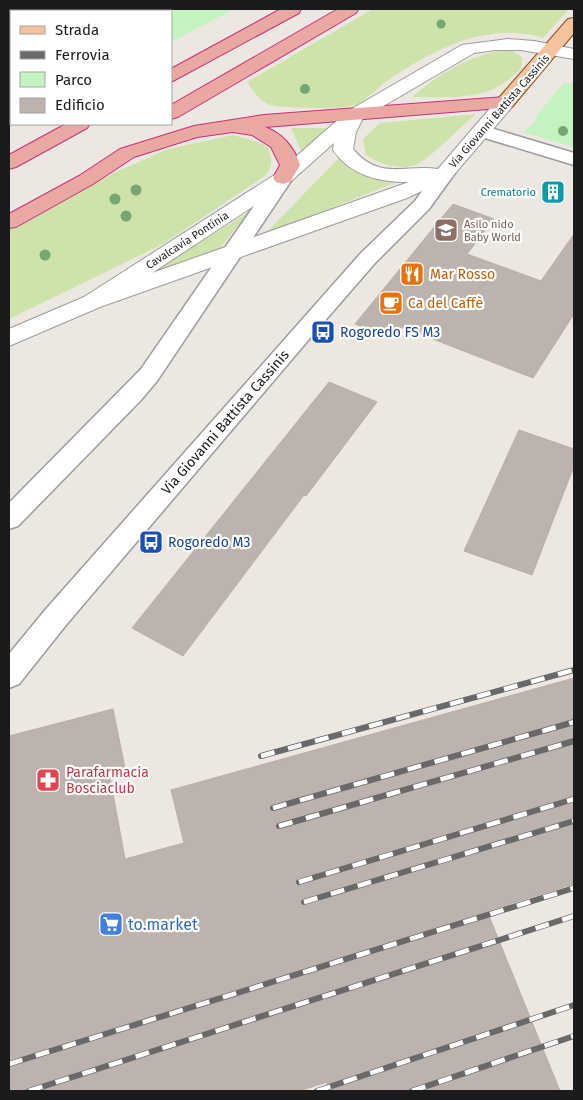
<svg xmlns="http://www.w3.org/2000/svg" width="583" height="1100" font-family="'Fira Sans',sans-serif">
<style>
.grass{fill:#cee3aa}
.park{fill:#c3f4c0}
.building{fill:#bcb2ae;stroke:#bcaca5}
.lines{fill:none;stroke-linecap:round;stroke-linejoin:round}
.minor-casing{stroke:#9c9c9c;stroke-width:3}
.tertiary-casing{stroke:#9c9c9c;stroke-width:2}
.primary-casing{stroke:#884d0b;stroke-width:2}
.trunk-casing{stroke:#c8307a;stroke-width:2}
.minor{fill:#fff;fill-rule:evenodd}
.tertiary{fill:#fff;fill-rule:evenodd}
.primary{fill:#f4c39e;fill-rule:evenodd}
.trunk{fill:#eaa8a3;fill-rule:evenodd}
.rail-casing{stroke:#696969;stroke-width:6}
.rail{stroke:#fff;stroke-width:4.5;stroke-dasharray:14;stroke-linecap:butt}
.tree{fill:#77a670}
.labels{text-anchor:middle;stroke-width:4.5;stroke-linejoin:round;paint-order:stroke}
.far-street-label{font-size:11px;fill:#1b1b1b;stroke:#fff}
.far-culture-label{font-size:11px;fill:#0d838f;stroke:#fff;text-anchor:end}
.far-education-label{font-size:11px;fill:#785e54;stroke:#fff;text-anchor:start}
.food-label{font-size:14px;fill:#c56008;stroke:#fff;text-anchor:start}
.transit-label{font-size:14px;fill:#164399;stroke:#fff;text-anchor:start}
.street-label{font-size:14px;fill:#1b1b1b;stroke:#fff}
.health-label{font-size:14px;fill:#be3a42;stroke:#fff;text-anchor:start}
.near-shop-label{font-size:16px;fill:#366cbe;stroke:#fff;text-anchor:start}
</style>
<rect width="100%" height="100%" fill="#ece7e1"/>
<g class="grass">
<path d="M373,9H569L543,38C489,21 435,49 391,78C379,86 370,97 358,104C349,110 279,109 268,104C258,99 253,91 247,82Z"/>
<path d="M510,50L522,57L521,69C512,77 502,86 489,91C466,99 436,97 412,97C438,75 475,51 510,50Z"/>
<path d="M476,114C461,126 434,155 419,163C403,172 379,164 366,155L363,139L380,123Z"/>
<path d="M291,128H329L301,151Z"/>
<path d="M233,135L258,142L269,148C272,160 273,166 265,176L163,244L9,319V229L116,172L168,149Z"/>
<path d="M339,158C360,176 369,178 397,182L265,234Z"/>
<path d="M249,212L219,249L153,272Z"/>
</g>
<g class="park">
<path d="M9,9H234L171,42V11H11V124L9,125Z"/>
<path d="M564,83H574V147L523,132L537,120L535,117Z"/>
</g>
<g class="building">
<path d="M453,204L494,219L467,254L541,281L574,234V314L533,378L402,327L393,338L355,324Z"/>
<path d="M329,382L377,402L306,496L304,495L183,656L132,628Z"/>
<path d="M519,430L574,449V466L532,575L464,551Z"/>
<path d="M574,678V884L487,911L560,1091H328L327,1082L299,1091H9V736L113,709L125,768L109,772L125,859L184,843L171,790Z"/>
</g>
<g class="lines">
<g class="minor-casing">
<g id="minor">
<path d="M481,125L574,153V165L475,135L472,131L475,127Z"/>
<path d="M445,167L452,169L455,173L429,209L375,263L316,331L66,625L19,684L9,688V654L46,609L361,253L415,201L438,169Z"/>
<path d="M283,172L290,174L293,178L157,381L141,400L18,526L9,529V503L141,369L276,174Z"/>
</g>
</g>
<g class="tertiary-casing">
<path id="tertiary" d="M508,39L534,41L574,49V59L521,50H495L474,53L363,118L356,132L353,149C379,181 407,164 438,169L498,99H512L514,103L512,107L452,177L407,198L100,307L9,346V329L84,297L276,174L348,111L462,45ZM334,143L333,150C351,176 379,182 409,182L152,273L290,182Z"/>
</g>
<g class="primary-casing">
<path id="primary" d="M574,18V33L512,107H498L496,103L498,99L568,19Z"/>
</g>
<g class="trunk-casing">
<g id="trunk">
<path d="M281,9H301L299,13L171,82V69Z"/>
<path d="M338,9H358L356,13L178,117L171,119V105Z"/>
<path d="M505,97L512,99L514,103L512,107L265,127C283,134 294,147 300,165L290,182L283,184L276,182L273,178L280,165L271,147L252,135L233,132L197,137L134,157L93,184L16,227L9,228V214L79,176L120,149L194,126L264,115Z"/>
<path d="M66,124H90L87,128L16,167L9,169V155Z"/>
</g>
</g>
<use href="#minor" class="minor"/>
<use href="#tertiary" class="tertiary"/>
<use href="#primary" class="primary"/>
<use href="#trunk" class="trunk"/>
<g class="rail-casing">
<g id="rail">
<path d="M261,756L574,670"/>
<path d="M273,808L574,722"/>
<path d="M279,826L574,741"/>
<path d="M299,882L574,799"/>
<path d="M304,902L574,821"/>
<path d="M9,1064L574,888"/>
<path d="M29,1091L574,916"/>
<path d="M317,1091L574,1005"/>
<path d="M412,1091L574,1036"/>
</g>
</g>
<use href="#rail" class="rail"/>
</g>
<g class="tree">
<circle cx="441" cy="24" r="4.5"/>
<circle cx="305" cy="89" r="5"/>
<circle cx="563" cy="131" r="5"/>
<circle cx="136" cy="190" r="5.5"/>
<circle cx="115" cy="199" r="5.5"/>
<circle cx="126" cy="216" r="5.5"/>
<circle cx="45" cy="255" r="5.5"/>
</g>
<defs>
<g id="building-square" transform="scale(1.25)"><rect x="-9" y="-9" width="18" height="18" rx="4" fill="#0f9aa8" stroke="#fff"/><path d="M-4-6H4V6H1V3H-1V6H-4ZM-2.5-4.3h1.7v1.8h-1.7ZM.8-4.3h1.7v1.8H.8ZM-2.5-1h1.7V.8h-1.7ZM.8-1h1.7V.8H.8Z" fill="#fff"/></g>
<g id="school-square" transform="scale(1.25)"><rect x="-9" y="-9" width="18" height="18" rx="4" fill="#8d6e63" stroke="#fff"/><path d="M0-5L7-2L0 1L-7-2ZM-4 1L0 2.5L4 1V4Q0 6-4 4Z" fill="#fff"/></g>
<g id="restaurant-square" transform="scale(1.25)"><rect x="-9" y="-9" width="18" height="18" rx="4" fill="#e8710a" stroke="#fff"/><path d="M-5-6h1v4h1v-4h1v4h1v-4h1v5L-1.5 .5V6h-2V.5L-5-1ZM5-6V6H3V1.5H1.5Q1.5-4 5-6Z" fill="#fff"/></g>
<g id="cafe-square" transform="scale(1.25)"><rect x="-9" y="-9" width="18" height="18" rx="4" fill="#e8710a" stroke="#fff"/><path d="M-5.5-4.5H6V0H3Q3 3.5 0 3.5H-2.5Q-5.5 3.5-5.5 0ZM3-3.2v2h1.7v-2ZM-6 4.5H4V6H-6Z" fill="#fff"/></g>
<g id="bus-square" transform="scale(1.25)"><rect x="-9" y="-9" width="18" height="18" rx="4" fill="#1a4fb4" stroke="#fff"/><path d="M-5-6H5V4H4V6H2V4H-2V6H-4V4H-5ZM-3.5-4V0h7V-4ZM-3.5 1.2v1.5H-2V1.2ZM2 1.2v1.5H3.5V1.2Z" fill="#fff"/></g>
<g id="pharmacy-square" transform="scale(1.25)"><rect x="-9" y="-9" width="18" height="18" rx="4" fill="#e0444e" stroke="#fff"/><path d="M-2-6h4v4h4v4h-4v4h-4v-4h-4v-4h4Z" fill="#fff"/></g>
<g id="supermarket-square" transform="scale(1.25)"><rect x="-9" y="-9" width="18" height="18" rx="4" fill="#3f7fe0" stroke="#fff"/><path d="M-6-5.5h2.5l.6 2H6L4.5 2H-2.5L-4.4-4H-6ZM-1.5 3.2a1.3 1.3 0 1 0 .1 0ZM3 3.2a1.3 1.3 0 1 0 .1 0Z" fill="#fff"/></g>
</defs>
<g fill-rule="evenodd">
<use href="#building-square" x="553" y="192"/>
<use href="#school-square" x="446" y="230"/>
<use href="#restaurant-square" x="412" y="274"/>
<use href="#cafe-square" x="391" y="303"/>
<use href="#bus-square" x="323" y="332"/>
<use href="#bus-square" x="151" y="542"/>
<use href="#pharmacy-square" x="48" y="780"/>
<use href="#supermarket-square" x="111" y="924"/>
</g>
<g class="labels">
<g class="far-street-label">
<text transform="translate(499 111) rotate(-49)" y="4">Via Giovanni Battista Cassinis</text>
<text transform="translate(187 240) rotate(-33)" y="4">Cavalcavia Pontinia</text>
</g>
<g class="far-culture-label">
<text x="536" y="196">Crematorio</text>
</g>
<g class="far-education-label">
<text x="464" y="228">Asilo nido<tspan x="464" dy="13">Baby World</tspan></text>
</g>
<g class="food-label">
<text x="430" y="279">Mar Rosso</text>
<text x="408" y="308">Ca del Caffè</text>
</g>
<g class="transit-label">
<text x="340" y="337">Rogoredo FS M3</text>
<text x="168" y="547">Rogoredo M3</text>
</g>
<g class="street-label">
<text transform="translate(225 422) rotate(-49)" y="5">Via Giovanni Battista Cassinis</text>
</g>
<g class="health-label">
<text x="66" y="777">Parafarmacia<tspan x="66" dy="16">Bosciaclub</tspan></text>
</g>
<g class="near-shop-label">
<text x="128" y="930">to.market</text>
</g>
</g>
<rect width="583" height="1100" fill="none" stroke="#1b1b1b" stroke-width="20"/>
<rect x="10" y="10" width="162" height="115" fill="#ffffff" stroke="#a4a4a4"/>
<rect x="20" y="26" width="25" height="8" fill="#f4c39e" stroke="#a4a4a4"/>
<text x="55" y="35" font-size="15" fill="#1b1b1b">Strada</text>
<rect x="20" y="51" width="25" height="8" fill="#696969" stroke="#a4a4a4"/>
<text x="55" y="60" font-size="15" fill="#1b1b1b">Ferrovia</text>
<rect x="20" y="72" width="25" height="15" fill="#c3f4c0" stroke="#a4a4a4"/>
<text x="55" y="85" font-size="15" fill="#1b1b1b">Parco</text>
<rect x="20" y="98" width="25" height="15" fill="#bcb2ae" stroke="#a4a4a4"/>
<text x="55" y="110" font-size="15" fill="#1b1b1b">Edificio</text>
</svg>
